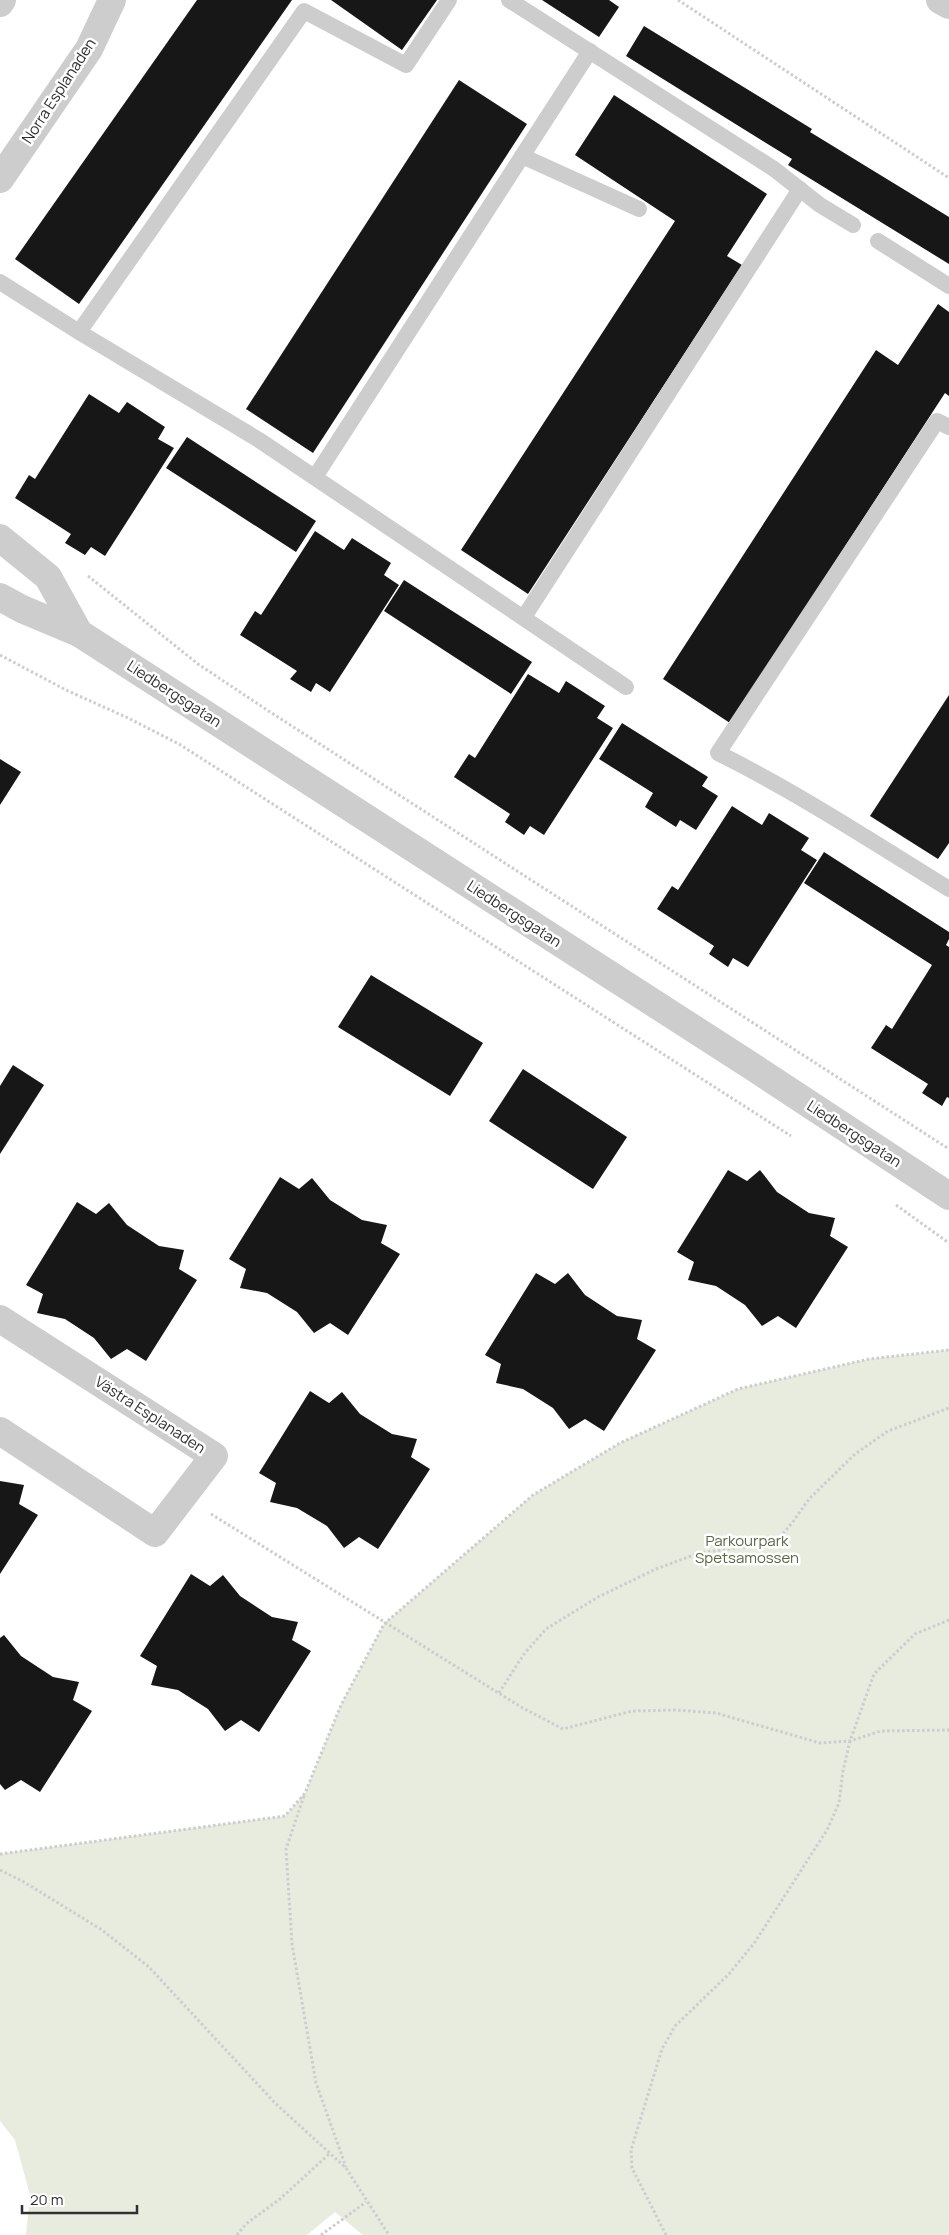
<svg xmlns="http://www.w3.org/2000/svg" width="949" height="2235" font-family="Manrope,sans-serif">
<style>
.green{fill:#e7ecdf}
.building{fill:#171717}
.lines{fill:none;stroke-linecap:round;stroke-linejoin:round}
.path{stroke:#cdcdcd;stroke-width:3;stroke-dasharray:2.5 2.5;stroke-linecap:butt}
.service{stroke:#cdcdcd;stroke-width:16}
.minor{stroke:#cdcdcd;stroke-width:28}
.tertiary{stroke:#cdcdcd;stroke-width:28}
.labels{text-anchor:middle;stroke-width:5;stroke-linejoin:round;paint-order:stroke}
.street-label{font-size:15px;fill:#303030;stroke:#fff}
.park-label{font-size:15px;fill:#596840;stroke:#fff}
</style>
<rect width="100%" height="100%" fill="#fff"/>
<path class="green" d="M949,1350V2235H363L335,2212L307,2235H26L30,2195L15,2140L0,2121V1854L285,1816L305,1793L341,1705L384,1624L533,1495L620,1443L738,1389L869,1359Z"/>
<g class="building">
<path d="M197,0H292L79,304L15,259Z"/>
<path d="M331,0H437L402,50Z"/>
<path d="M542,0H609L619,7L599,37Z"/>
<path d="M644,26L812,129L810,132L949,217V264L788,165L792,159L626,56Z"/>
<path d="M459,80L527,124L313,453L246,409Z"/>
<path d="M614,95L767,194L727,256L742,265L528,594L461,550L675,221L575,155Z"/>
<path d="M938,304L949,312V396L945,393L730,723L663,679L876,350L898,365Z"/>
<path d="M89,394L119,413L127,402L165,427L158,439L174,448L105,556L91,547L85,555L65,543L71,534L15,498L29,475L35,479Z"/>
<path d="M187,437L316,521L296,552L166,468Z"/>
<path d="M315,531L344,550L352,538L391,563L384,575L399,585L330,692L316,683L311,692L290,679L297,671L240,635L255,611L261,615Z"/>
<path d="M404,580L532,662L511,694L384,611Z"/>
<path d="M528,674L559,693L566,681L605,706L597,718L613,728L544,835L530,826L524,835L505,822L510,814L454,777L469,754L475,758Z"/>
<path d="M949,695V843L938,859L870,816Z"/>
<path d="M622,723L708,777L702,786L718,796L696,830L680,820L676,827L645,807L653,793L599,759Z"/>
<path d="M0,759L21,772L0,805Z"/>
<path d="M732,806L762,825L769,813L809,838L801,850L817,860L748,967L733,958L728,967L709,954L714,946L657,909L672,886L678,890Z"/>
<path d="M824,852L949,932V939L946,945L949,947V1098L947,1097L942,1106L922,1093L928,1084L871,1048L886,1025L892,1029L932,965L804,883Z"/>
<path d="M371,975L483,1043L450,1096L338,1027Z"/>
<path d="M13,1065L44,1085L0,1154V1086Z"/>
<path d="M523,1069L627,1137L593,1189L489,1121Z"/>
<path d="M728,1170L747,1181L760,1170L777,1192L809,1213L835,1218L830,1236L848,1247L796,1328L778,1316L762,1326L745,1305L716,1286L688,1280L694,1262L677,1252Z"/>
<path d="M280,1177L299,1189L312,1178L330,1200L362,1220L387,1225L381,1243L400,1254L348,1335L330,1323L314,1333L297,1312L267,1293L240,1288L246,1269L229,1259Z"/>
<path d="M77,1202L96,1214L109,1203L127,1225L159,1246L184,1250L179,1269L197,1280L146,1361L127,1349L111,1359L94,1338L65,1319L37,1313L43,1294L26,1285Z"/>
<path d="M536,1273L555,1284L568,1273L585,1295L617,1316L642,1320L637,1339L656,1350L604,1431L585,1419L569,1429L553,1408L523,1389L496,1383L501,1364L485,1355Z"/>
<path d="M310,1391L329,1403L342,1392L360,1414L392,1434L417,1439L411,1457L430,1469L378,1549L359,1537L344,1548L327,1526L297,1508L270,1502L276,1483L259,1473Z"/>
<path d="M0,1481L24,1485L19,1504L38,1515L0,1574Z"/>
<path d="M191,1574L210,1586L223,1575L240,1596L272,1617L298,1622L292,1640L311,1651L259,1732L241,1720L225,1731L208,1709L178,1690L151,1685L157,1666L140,1656Z"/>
<path d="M4,1635L21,1656L53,1677L79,1682L73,1700L92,1711L40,1792L21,1780L5,1790L0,1784V1638Z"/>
</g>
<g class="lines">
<g class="path">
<path d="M678,0L949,178"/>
<path d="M88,576L198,664L267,710L949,1149"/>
<path d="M0,655L66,690L128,718L179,744L791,1136"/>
<path d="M896,1205L949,1243"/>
<path d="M211,1514L521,1707L563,1729L632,1711L676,1710L716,1713L820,1743L850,1741L881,1731L949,1730"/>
<path d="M499,1693L524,1654L546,1629L598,1597L656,1569L699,1553L775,1543L792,1523L809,1499L855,1454L888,1431L949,1408"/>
<path d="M304,1796L286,1849L292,1944L316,2083L346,2167"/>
<path d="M0,1854L285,1816L305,1793L341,1705L384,1624L533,1495L620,1443L738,1389L869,1359L949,1350"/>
<path d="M0,1870L24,1882L102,1930L149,1967L275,2103L346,2168L389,2235"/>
<path d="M237,2235L246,2224L280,2199L329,2154"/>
<path d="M321,2235L366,2202"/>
<path d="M666,2235L632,2168L631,2150L662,2049L675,2026L729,1974L755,1942L827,1830L839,1803L843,1771L850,1741L874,1674L915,1634L949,1620"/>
</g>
<g class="service">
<path d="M509,0L774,169L820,205L853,225"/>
<path d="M522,156L639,209"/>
<path d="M878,241L949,286"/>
<path d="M0,282L79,332L259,440L626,687"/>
<path d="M79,332L304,11L406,65L449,0"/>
<path d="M949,427L937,421L718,753C798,793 873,842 949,889"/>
<path d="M315,477L590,51"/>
<path d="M524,617L800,189"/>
</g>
<g class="minor">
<path d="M940,0L949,5"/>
<path d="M0,3L2,0"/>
<path d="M0,179L89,49L112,0"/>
<path d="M0,1319L214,1456L155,1533L0,1431"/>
</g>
<g class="tertiary">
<path d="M0,538L48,577L79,633"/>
<path d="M0,597L22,609L79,633L753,1067L949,1196"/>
</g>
</g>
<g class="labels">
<g class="street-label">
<text transform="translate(59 91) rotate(-57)" y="5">Norra Esplanaden</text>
<text transform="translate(174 694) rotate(33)" y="5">Liedbergsgatan</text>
<text transform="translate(514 914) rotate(33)" y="5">Liedbergsgatan</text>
<text transform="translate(854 1134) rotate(33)" y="5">Liedbergsgatan</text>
<text transform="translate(150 1415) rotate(33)" y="5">Västra Esplanaden</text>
</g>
<g class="park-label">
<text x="747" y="1546">Parkourpark<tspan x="747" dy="17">Spetsamossen</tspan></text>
</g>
</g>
<path d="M22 2205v8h115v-8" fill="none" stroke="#303030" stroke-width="2.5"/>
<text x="30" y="2205" font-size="15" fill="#303030" stroke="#ffffff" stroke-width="4" paint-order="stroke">20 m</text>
</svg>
